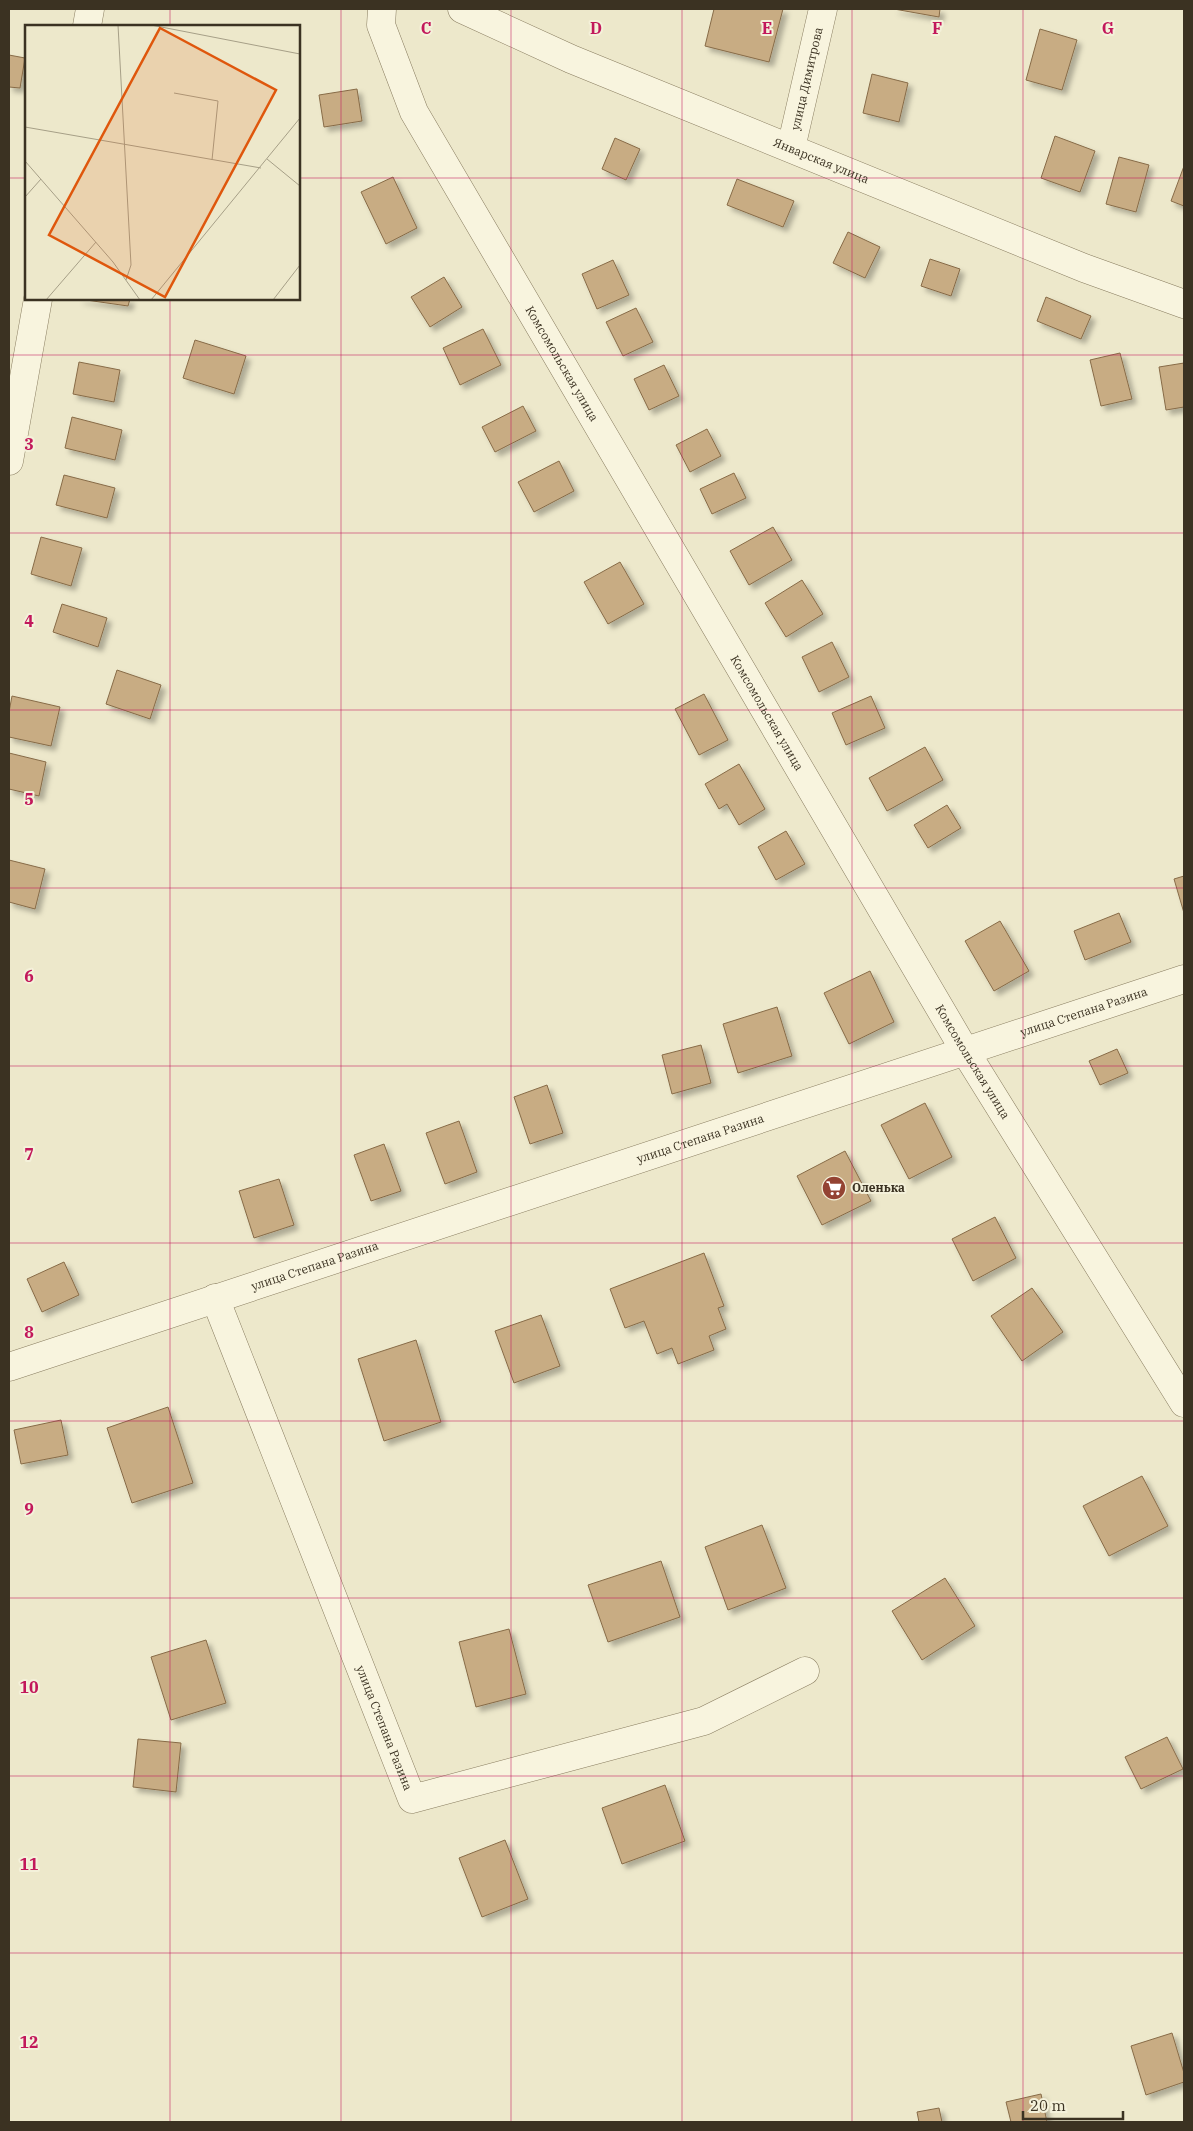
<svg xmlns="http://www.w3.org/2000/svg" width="1193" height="2131" font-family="'IBM Plex Serif',serif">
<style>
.building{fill:#c8ac83;stroke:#876b47;filter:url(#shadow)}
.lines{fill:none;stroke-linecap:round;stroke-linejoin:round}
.minor-casing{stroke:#897d60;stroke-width:29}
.minor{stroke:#f8f4de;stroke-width:28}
.grid{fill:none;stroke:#c2185b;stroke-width:1;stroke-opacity:0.55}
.labels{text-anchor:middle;stroke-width:4;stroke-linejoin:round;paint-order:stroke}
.street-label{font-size:12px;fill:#3b3222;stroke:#f4f1da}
.poi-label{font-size:12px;font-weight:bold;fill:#3b3222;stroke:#f4f1da;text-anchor:start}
.inset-road{fill:none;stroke:#a69f87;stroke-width:1}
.view{fill:#df570d;fill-opacity:0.15;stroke:#df570d;stroke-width:2.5}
.inset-edge{fill:none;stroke:#3b3222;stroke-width:2.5}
.grid-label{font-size:16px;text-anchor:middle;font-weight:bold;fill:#c2185b;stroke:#f4f1da;stroke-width:4;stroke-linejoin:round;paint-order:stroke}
</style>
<defs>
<filter id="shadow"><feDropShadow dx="4.5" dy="4.5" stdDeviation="2.5" flood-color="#0004"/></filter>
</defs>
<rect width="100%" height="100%" fill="#ede8cb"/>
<g class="building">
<path d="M714,9H783L769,62L705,46Z"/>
<path d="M894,9H940L939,17Z"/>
<path d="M1040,29L1077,40L1062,90L1026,80Z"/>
<path d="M9,55L25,58L20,88L9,87Z"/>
<path d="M872,74L908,83L899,122L863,113Z"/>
<path d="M357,89L362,121L324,127L319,95Z"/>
<path d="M1055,136L1095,151L1080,192L1041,178Z"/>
<path d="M615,138L640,149L626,180L602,169Z"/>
<path d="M1119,157L1149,165L1136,212L1106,204Z"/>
<path d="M1184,166V206L1171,201Z"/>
<path d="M393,177L417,228L386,244L361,192Z"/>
<path d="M737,179L794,201L783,227L727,205Z"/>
<path d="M848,232L880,247L865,278L833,263Z"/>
<path d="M930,259L960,269L951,296L921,286Z"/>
<path d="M613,260L629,295L597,309L582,274Z"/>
<path d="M444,277L462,307L430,327L411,297Z"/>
<path d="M1046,297L1091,316L1081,339L1037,321Z"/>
<path d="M79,299H130L128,306Z"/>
<path d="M636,308L653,342L623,356L606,322Z"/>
<path d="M483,329L501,365L460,385L443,348Z"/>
<path d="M195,340L246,356L234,394L183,378Z"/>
<path d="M1120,353L1132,399L1101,406L1090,360Z"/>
<path d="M79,362L120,370L114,402L73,394Z"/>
<path d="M1184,363V407L1166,410L1159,367Z"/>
<path d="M664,365L679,396L649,410L634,379Z"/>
<path d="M523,406L536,431L495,452L482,427Z"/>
<path d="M72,417L122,430L115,460L65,448Z"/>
<path d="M707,429L721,456L690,472L676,445Z"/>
<path d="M559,461L574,491L534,512L518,482Z"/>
<path d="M734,473L746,498L712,514L700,489Z"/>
<path d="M64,475L115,488L107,518L56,505Z"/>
<path d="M773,527L792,560L749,585L730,551Z"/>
<path d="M41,537L82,548L71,586L31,574Z"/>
<path d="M620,562L644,604L608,624L584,582Z"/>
<path d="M802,580L823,614L786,637L765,603Z"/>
<path d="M62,604L107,618L98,647L53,632Z"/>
<path d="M832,642L849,677L819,692L802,657Z"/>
<path d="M117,670L161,685L150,719L106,704Z"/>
<path d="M704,694L728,740L699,755L675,709Z"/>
<path d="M12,696L60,707L51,746L9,737V712Z"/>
<path d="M871,696L885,728L846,745L832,713Z"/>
<path d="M925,747L943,780L887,811L869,778Z"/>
<path d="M9,753L46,762L39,796L9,789Z"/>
<path d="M739,764L765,809L739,825L727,804L719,809L705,784Z"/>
<path d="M947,805L961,828L928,848L914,825Z"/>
<path d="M786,831L805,864L776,880L758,847Z"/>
<path d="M9,860L45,869L35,909L9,902Z"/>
<path d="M1184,876V913L1174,879Z"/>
<path d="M1119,913L1131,942L1085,960L1074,931Z"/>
<path d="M1000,921L1029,971L994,991L965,941Z"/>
<path d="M870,971L894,1022L849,1044L824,993Z"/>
<path d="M777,1007L792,1056L738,1073L723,1024Z"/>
<path d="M701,1045L711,1083L672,1094L662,1055Z"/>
<path d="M1117,1049L1128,1073L1100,1085L1089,1061Z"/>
<path d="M547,1085L563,1133L530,1144L514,1097Z"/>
<path d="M925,1103L952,1157L909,1179L881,1125Z"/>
<path d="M459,1121L477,1172L445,1184L426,1133Z"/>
<path d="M384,1144L401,1191L371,1201L354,1155Z"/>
<path d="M845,1151L871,1201L822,1225L797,1176Z"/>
<path d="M279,1179L294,1225L254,1238L239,1191Z"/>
<path d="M995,1217L1016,1258L973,1281L952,1239Z"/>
<path d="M704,1253L724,1306L718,1308L726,1329L709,1336L714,1350L678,1364L672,1348L657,1354L644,1321L625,1328L610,1289Z"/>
<path d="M64,1262L79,1295L42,1312L27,1279Z"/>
<path d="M1032,1288L1063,1332L1022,1361L991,1316Z"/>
<path d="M541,1315L560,1366L514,1383L495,1331Z"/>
<path d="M416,1340L441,1422L384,1441L358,1359Z"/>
<path d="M168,1407L193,1483L132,1503L107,1428Z"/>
<path d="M61,1420L68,1455L21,1464L14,1430Z"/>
<path d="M1142,1476L1168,1526L1109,1556L1083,1506Z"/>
<path d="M762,1525L786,1588L728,1610L705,1547Z"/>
<path d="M661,1561L680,1617L608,1642L588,1585Z"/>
<path d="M945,1578L975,1626L922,1660L892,1611Z"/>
<path d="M509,1629L526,1694L476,1707L459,1642Z"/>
<path d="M206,1640L226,1703L171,1720L151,1657Z"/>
<path d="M1167,1737L1183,1769L1141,1789L1125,1757Z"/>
<path d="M138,1739L181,1743L176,1792L133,1787Z"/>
<path d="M665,1785L685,1841L622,1864L602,1808Z"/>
<path d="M505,1840L528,1899L482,1917L459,1858Z"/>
<path d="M1172,2033L1184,2073V2082L1146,2095L1131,2046Z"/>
<path d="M1041,2094L1047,2122H1011L1006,2102Z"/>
<path d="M939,2108L942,2122H919L917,2112Z"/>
</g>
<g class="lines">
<g class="minor-casing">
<g id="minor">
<path id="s1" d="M382,9L381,25L414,112L965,1051L1184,1403"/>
<path id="s2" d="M462,9L571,59L1084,268L1184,304"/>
<path d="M87,26L90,9"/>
<path id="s3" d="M791,148L823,9"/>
<path d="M9,461L38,299"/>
<path id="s4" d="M215,1298L412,1799L704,1721L805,1671"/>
<path id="s5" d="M9,1367L1184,979"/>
</g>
</g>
<use href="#minor" class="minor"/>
</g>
<path class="grid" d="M170,9V26M341,9V2122M511,9V2122M682,9V2122M852,9V2122M1023,9V2122M9,178H26M299,178H1184M170,299V2122M9,355H1184M9,533H1184M9,710H1184M9,888H1184M9,1066H1184M9,1243H1184M9,1421H1184M9,1598H1184M9,1776H1184M9,1953H1184"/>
<defs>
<g id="supermarket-disc" transform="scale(1.25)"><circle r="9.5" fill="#944333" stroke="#f4f1da"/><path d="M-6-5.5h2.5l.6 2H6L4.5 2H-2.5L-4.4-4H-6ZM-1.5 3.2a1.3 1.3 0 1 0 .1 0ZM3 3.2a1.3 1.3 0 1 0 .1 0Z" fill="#fff"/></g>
</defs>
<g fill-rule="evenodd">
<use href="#supermarket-disc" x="834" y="1188"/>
</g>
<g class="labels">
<g class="street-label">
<text dy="4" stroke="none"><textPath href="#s3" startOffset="71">улица Димитрова</textPath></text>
<text dy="4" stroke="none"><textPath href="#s2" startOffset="390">Январская улица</textPath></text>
<text dy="4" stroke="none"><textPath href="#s1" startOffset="401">Комсомольская улица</textPath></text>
<text dy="4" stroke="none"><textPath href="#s1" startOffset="806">Комсомольская улица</textPath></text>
<text dy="4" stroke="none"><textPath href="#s5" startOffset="1132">улица Степана Разина</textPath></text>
<text dy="4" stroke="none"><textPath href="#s1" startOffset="1211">Комсомольская улица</textPath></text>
<text dy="4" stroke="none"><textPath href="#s5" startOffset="728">улица Степана Разина</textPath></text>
<text dy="4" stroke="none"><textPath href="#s5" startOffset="322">улица Степана Разина</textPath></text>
<text dy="4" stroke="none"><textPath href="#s4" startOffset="462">улица Степана Разина</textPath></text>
</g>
<g class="poi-label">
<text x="852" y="1192">Оленька</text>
</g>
</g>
<g transform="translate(25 25)">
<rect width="275" height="275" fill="#ede8cb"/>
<path class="inset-road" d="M93,0L106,240L101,255M126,0L275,29M149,68L193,76L187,135M0,102L236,143M242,134L275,161M0,136L88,237L115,275M0,172L16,154M21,275L71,217M126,275L275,93M248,275L275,240"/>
<path class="view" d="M135,3L251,65L140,272L24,210Z"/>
<rect width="275" height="275" class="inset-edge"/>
</g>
<g class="grid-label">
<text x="426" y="34">C</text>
<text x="596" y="34">D</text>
<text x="767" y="34">E</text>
<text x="937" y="34">F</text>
<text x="1108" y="34">G</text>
<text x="29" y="450">3</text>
<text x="29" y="627">4</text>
<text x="29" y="805">5</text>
<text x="29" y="982">6</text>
<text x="29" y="1160">7</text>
<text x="29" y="1338">8</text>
<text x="29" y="1515">9</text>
<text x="29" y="1693">10</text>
<text x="29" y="1870">11</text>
<text x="29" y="2048">12</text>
</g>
<rect width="1193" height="2131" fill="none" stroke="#3b3222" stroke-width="20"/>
<path d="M1023 2111v8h100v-8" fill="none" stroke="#3b3222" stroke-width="2.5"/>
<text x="1030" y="2111" font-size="15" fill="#3b3222" stroke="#f4f1da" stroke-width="4" paint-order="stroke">20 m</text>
</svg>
